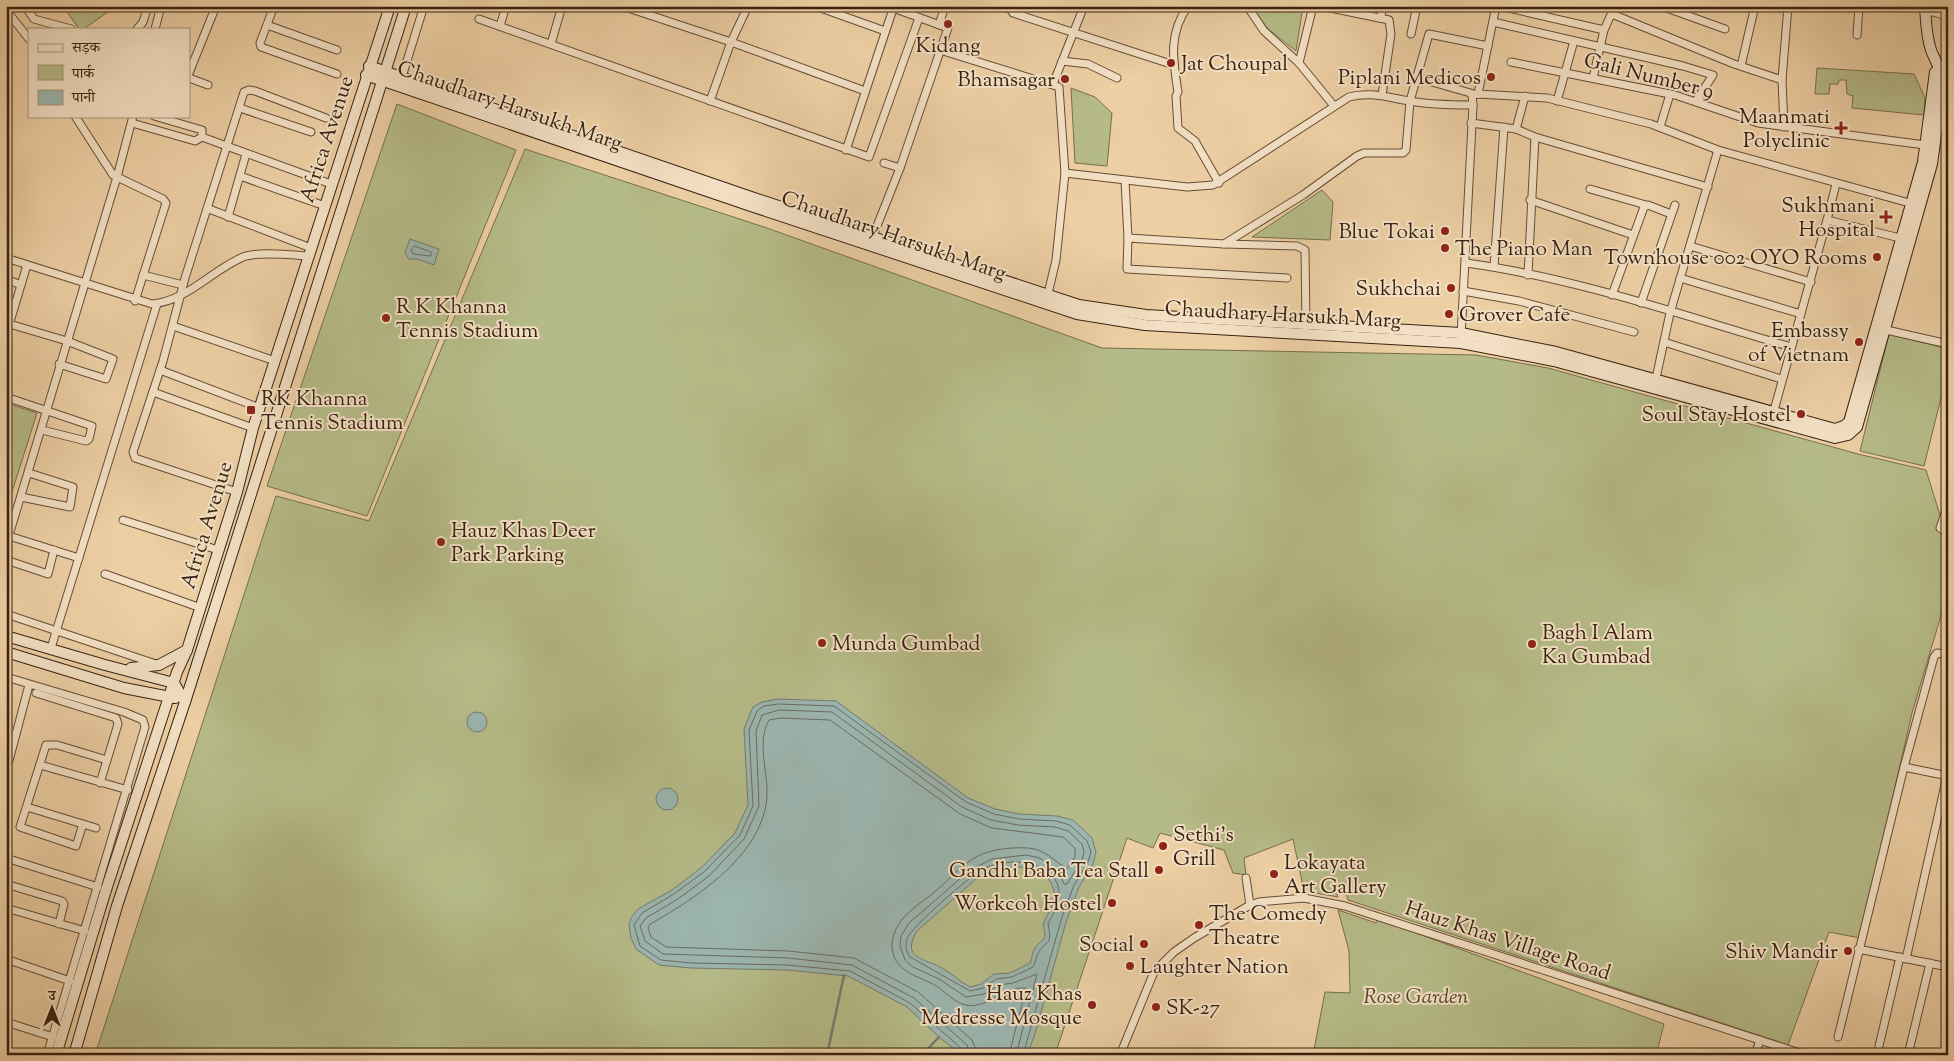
<svg xmlns="http://www.w3.org/2000/svg" width="1954" height="1061" font-family="'Sorts Mill Goudy','Noto Serif Devanagari',serif">
<style>
.green{fill:#b5bb88;stroke:#776e4c}
.water{fill:#9bb5af;stroke:#747a70;fill-rule:evenodd}
.lines{fill:none;stroke-linecap:round;stroke-linejoin:round}
.shore{stroke:#6a6c60;stroke-width:1}
.stream{stroke:#747a70;stroke-width:2.5}
.street-casing{stroke:#664d36;stroke-width:9}
.secondary-casing{stroke:#392211;stroke-width:12}
.street{stroke:#f3e0c4;stroke-width:7}
.secondary{stroke:#f3e0c4;stroke-width:10}
.poi-dot{fill:#8f2418;stroke:#f3e0c4;stroke-width:2}
.labels{text-anchor:middle;stroke-width:4;stroke-linejoin:round;paint-order:stroke}
.poi-label{font-size:21px;fill:#392211;stroke:#f3e0c4;text-anchor:end}
.street-label{font-size:21px;fill:#392211;stroke:#f3e0c4}
.park-label{font-size:21px;font-style:italic;fill:#58482f;stroke:#f3e0c4}
</style>
<rect width="100%" height="100%" fill="#edcfa4"/>
<filter id="stains"><feTurbulence type="fractalNoise" baseFrequency=".004" numOctaves="4"/><feColorMatrix values="0 0 0 0 .2 0 0 0 0 .09 0 0 0 0 .02 0 0 0 .5 -.17"/></filter>
<radialGradient id="worn" r=".72"><stop offset=".6" stop-color="#630" stop-opacity="0"/><stop offset="1" stop-color="#630" stop-opacity=".3"/></radialGradient>
<g class="green">
<path d="M63,6H116L84,29H79Z"/>
<path d="M1251,6H1303L1296,51L1268,29Z"/>
<path d="M1817,68L1914,74L1925,98L1924,115L1852,108L1853,96L1847,94L1846,80H1839L1838,84H1830L1829,94H1815Z"/>
<path d="M1071,88L1095,97L1112,113L1107,166L1075,163Z"/>
<path d="M397,104L516,150L367,516L267,486Z"/>
<path d="M525,149L767,228L1102,348L1476,355L1548,368L1858,454L1926,470L1948,541V592L1912,713L1860,938L1829,932L1788,1045L1348,900L1343,884L1334,885L1338,897L1304,891L1293,839L1244,858L1246,875L1233,873L1224,850L1160,833L1153,848L1127,838L1055,1055H95L276,496L369,521Z"/>
<path d="M1322,190L1333,202L1330,240L1252,237Z"/>
<path d="M1889,334L1948,349V370L1924,466L1860,451Z"/>
<path d="M6,403L37,413L6,511Z"/>
<path d="M1338,910L1376,923L1378,919L1664,1024L1656,1055H1313L1325,992L1350,993L1349,951Z"/>
</g>
<g class="water">
<path d="M410,239L439,249L434,265L417,259H409L405,253Z"/>
<path d="M778,699L836,701L968,798L995,809L1019,814L1057,816L1073,820L1092,838L1096,852L1093,864L1079,887L1066,922L1035,1034L1027,1055H962L939,1037L907,1007L848,976L787,970L691,968L659,965L636,949L631,938L629,925L631,918L638,909L672,890L702,867L735,833L748,805L744,729L753,707L762,702ZM1013,867C1036,866 1063,879 1051,907C1049,913 1045,918 1043,925C1047,941 1044,937 1035,948C1032,952 1032,959 1030,963L1010,973L994,974L981,984L970,987C960,982 953,974 944,969C925,958 900,959 917,931L976,879L995,869Z"/>
<circle cx="477" cy="722" r="10"/>
<circle cx="667" cy="799" r="11"/>
</g>
<g class="lines">
<g class="shore">
<path d="M415,246L431,252V256L413,254L411,250Z"/>
<path d="M1013,862C1039,861 1067,875 1057,906C1055,913 1050,918 1048,924C1053,949 1046,938 1039,952C1036,956 1036,962 1033,967L1012,977L996,979L983,988L970,991L910,957C906,951 905,946 907,939C911,927 971,875 983,869C993,864 1002,863 1013,862Z"/>
<path d="M964,1055L962,1049L910,1003L850,971L787,965L691,963L661,960L640,946L634,925L642,913L674,894L705,871L740,835L753,806L749,730L757,711L764,706L778,704L834,706L966,802L994,814L1019,819L1056,821L1070,825L1087,841L1091,852L1088,862L1074,885L1061,920L1023,1055"/>
<path d="M970,1055L967,1045L914,998L852,965L788,958L663,954L645,941L640,926L646,918L678,899L709,876L744,839L759,806L756,731L762,715L779,710L832,712L962,807L991,820L1018,825L1055,827L1068,831L1082,844L1084,852L1082,860L1067,884H1064L1059,873L1040,858L1026,855L992,859L969,871L909,923L901,936L900,946L905,960L913,967L939,979L966,997L984,994L999,985L1013,983L1037,974L1016,1055"/>
<path d="M978,1055L972,1040L918,992L854,958L788,951L666,947L651,937L648,928L650,924C697,898 767,852 767,792C767,768 757,741 769,720L780,718L830,720L960,814L992,828L1063,837L1075,848V857L1067,869C1054,861 1045,849 1028,848C1011,847 991,849 976,857C961,865 951,878 938,889C927,899 913,907 903,918C896,927 889,941 893,953C898,973 918,976 933,984C944,990 952,1001 965,1005C986,1010 1005,986 1026,988L1009,1055"/>
</g>
<g class="stream">
<path d="M827,1055L844,975"/>
<path d="M922,1055L939,1037"/>
</g>
<g class="street-casing">
<g id="street">
<path d="M25,6L34,19L71,29"/>
<path d="M274,6L260,43L261,47L337,74"/>
<path d="M622,6L731,42L865,91"/>
<path d="M815,6L885,31"/>
<path d="M1002,6L1014,11"/>
<path d="M1015,6L1013,13L1174,65"/>
<path d="M1188,6C1168,34 1173,60 1178,92L1176,96L1178,128L1195,141L1219,183"/>
<path d="M1247,6L1264,31L1299,63L1334,106"/>
<path d="M1321,6L1389,20L1391,34L1382,95"/>
<path d="M1500,6L1604,30"/>
<path d="M1661,6L1725,29"/>
<path d="M6,10L29,39"/>
<path d="M1925,10L1948,16"/>
<path d="M1612,14L1734,64L1782,80"/>
<path d="M1381,18L1382,6"/>
<path d="M479,19L869,157L919,18"/>
<path d="M1493,22L1683,66L1713,75L1696,101"/>
<path d="M267,25L337,50"/>
<path d="M939,25L945,6"/>
<path d="M500,26L506,6"/>
<path d="M137,29L143,22L148,6"/>
<path d="M155,29L161,6"/>
<path d="M1411,34L1417,6"/>
<path d="M1857,35L1859,6"/>
<path d="M551,44L562,6"/>
<path d="M940,50L1059,87L1065,173"/>
<path d="M1062,61L1088,64L1117,78"/>
<path d="M1511,62L1675,95L1758,123L1925,145"/>
<path d="M1299,63L1313,6"/>
<path d="M1741,66L1755,6"/>
<path d="M189,73L216,6"/>
<path d="M189,78L208,85"/>
<path d="M1418,78L1474,94"/>
<path d="M1593,78L1604,30L1615,6"/>
<path d="M401,80L424,6"/>
<path d="M1053,84L1084,6"/>
<path d="M1478,94L1496,6"/>
<path d="M710,101L731,42L748,6"/>
<path d="M1557,101L1574,41"/>
<path d="M1473,105L1472,96L1478,94L1547,98L1651,124L1718,150L1913,204"/>
<path d="M240,108L311,132"/>
<path d="M75,116L113,175L163,199L166,203L135,301"/>
<path d="M154,116L202,130V137"/>
<path d="M132,123L195,141L202,137L331,184"/>
<path d="M1471,123L1516,129L1535,137L1708,187"/>
<path d="M1660,127L1670,94"/>
<path d="M1784,127L1782,80L1788,6"/>
<path d="M1516,129L1525,96"/>
<path d="M846,150L894,6"/>
<path d="M884,163L900,168"/>
<path d="M240,176L325,206"/>
<path d="M1125,181L1128,238"/>
<path d="M1590,189L1646,205"/>
<path d="M1530,200L1633,235"/>
<path d="M209,209L311,248"/>
<path d="M228,217L246,154"/>
<path d="M1827,220L1836,184"/>
<path d="M871,241L900,168L948,28L893,8"/>
<path d="M1224,244L1297,246L1305,250L1306,327"/>
<path d="M1690,246L1811,282"/>
<path d="M6,258L152,304C187,301 212,270 243,257C257,251 293,255 309,256"/>
<path d="M1466,263C1576,278 1684,316 1791,347"/>
<path d="M1494,267L1504,127"/>
<path d="M143,275L183,285"/>
<path d="M1528,275L1535,137"/>
<path d="M1287,278L1127,269L1128,238L1224,244L1303,195L1357,156L1364,153H1403L1406,150L1410,101L1429,34L1488,46"/>
<path d="M1680,278L1801,314"/>
<path d="M6,279L21,285"/>
<path d="M1463,291L1519,301L1634,332"/>
<path d="M1612,295L1644,207L1648,205L1671,214"/>
<path d="M1047,298L1056,260L1065,173L1187,187L1213,185L1349,97C1371,91 1389,98 1410,101C1431,105 1452,105 1473,105L1461,337"/>
<path d="M1641,303L1675,205"/>
<path d="M6,323L67,341L113,359L106,379L59,364"/>
<path d="M173,326L275,361"/>
<path d="M1882,329L1948,344"/>
<path d="M6,335L27,265"/>
<path d="M1664,342L1781,379"/>
<path d="M160,370L260,408"/>
<path d="M1655,383L1670,313L1718,150"/>
<path d="M153,392L253,428"/>
<path d="M6,397L92,426L89,439L86,441L42,430"/>
<path d="M1773,414L1827,220L1900,238"/>
<path d="M237,492L135,458L133,452L163,361L185,278L244,92L249,90L255,91L326,118"/>
<path d="M21,497L70,507L73,487L29,473"/>
<path d="M1948,505L1940,528L1948,533"/>
<path d="M123,520L218,550"/>
<path d="M9,536L79,558"/>
<path d="M6,545L117,177L133,116"/>
<path d="M6,560L48,574L54,550"/>
<path d="M105,574L201,608"/>
<path d="M6,614L156,664"/>
<path d="M51,648L157,304"/>
<path d="M6,677L124,712L143,720L145,727L47,1055"/>
<path d="M36,693L116,718L118,724L100,783"/>
<path d="M40,765L128,790"/>
<path d="M1904,767L1948,776"/>
<path d="M6,772L29,685"/>
<path d="M27,807L96,828"/>
<path d="M83,824L76,846L20,827L46,745H57L107,760"/>
<path d="M6,858L98,887"/>
<path d="M1246,878L1250,905"/>
<path d="M6,884L62,901L64,904L59,924"/>
<path d="M6,908L85,931"/>
<path d="M1858,949L1948,967"/>
<path d="M6,959L70,981"/>
<path d="M1906,959L1947,776"/>
<path d="M6,1022L53,1037"/>
<path d="M1838,1037L1904,767L1934,657L1937,653L1948,655"/>
<path d="M1879,1046L1900,957"/>
<path d="M1120,1055L1154,972L1174,952L1194,938L1250,905L1259,902L1304,898L1345,906L1806,1055"/>
<path d="M1755,1055L1760,1040"/>
<path d="M1908,1055L1930,963"/>
<path d="M1947,1055L1948,1051"/>
</g>
</g>
<g class="secondary-casing">
<g id="secondary">
<path d="M369,66L754,198L1079,305L1146,315L1461,333L1556,352L1835,429L1844,426L1849,422L1923,162L1935,72"/>
<path d="M366,75L751,206L1077,314L1145,325L1461,343L1554,361L1835,438L1848,435L1857,427L1932,164L1943,83C1942,70 1935,61 1931,50C1926,35 1926,21 1925,6"/>
<path d="M6,636L105,665L174,683L185,702"/>
<path d="M6,652L124,688L175,698"/>
<path d="M131,668L159,665L187,650"/>
<path d="M56,1055L105,893L177,672L187,650L237,492L253,428L390,6"/>
<path d="M74,1055L117,906L185,702L406,6"/>
</g>
</g>
<use href="#street" class="street"/>
<use href="#secondary" class="secondary"/>
</g>
<g class="poi-dot">
<circle cx="948" cy="24" r="5"/>
<circle cx="1171" cy="63" r="5"/>
<circle cx="1491" cy="77" r="5"/>
<circle cx="1065" cy="79" r="5"/>
<path d="M1838.5 120.5h5v5h5v5h-5v5h-5v-5h-5v-5h5z"/>
<path d="M1883.5 209.5h5v5h5v5h-5v5h-5v-5h-5v-5h5z"/>
<circle cx="1445" cy="231" r="5"/>
<circle cx="1445" cy="248" r="5"/>
<circle cx="1877" cy="257" r="5"/>
<circle cx="1451" cy="288" r="5"/>
<circle cx="1449" cy="314" r="5"/>
<circle cx="386" cy="318" r="5"/>
<circle cx="1859" cy="342" r="5"/>
<rect x="246" y="405" width="10" height="10" rx="2.5"/>
<circle cx="1801" cy="414" r="5"/>
<circle cx="441" cy="542" r="5"/>
<circle cx="822" cy="643" r="5"/>
<circle cx="1532" cy="644" r="5"/>
<circle cx="1163" cy="846" r="5"/>
<circle cx="1159" cy="870" r="5"/>
<circle cx="1274" cy="874" r="5"/>
<circle cx="1112" cy="903" r="5"/>
<circle cx="1199" cy="925" r="5"/>
<circle cx="1144" cy="944" r="5"/>
<circle cx="1848" cy="951" r="5"/>
<circle cx="1130" cy="966" r="5"/>
<circle cx="1092" cy="1005" r="5"/>
<circle cx="1156" cy="1007" r="5"/>
</g>
<g class="labels">
<g class="poi-label">
<text x="948" y="52" text-anchor="middle">Kidang</text>
<text x="1181" y="70" text-anchor="start">Jat Choupal</text>
<text x="1481" y="84">Piplani Medicos</text>
<text x="1055" y="86">Bhamsagar</text>
<text x="1830" y="123">Maanmati<tspan x="1830" dy="24">Polyclinic</tspan></text>
<text x="1875" y="212">Sukhmani<tspan x="1875" dy="24">Hospital</tspan></text>
<text x="1435" y="238">Blue Tokai</text>
<text x="1455" y="255" text-anchor="start">The Piano Man</text>
<text x="1867" y="264">Townhouse 002 OYO Rooms</text>
<text x="1441" y="295">Sukhchai</text>
<text x="396" y="313" text-anchor="start">R K Khanna<tspan x="396" dy="24">Tennis Stadium</tspan></text>
<text x="1459" y="321" text-anchor="start">Grover Cafe</text>
<text x="1849" y="337">Embassy<tspan x="1849" dy="24">of Vietnam</tspan></text>
<text x="261" y="405" text-anchor="start">RK Khanna<tspan x="261" dy="24">Tennis Stadium</tspan></text>
<text x="1791" y="421">Soul Stay Hostel</text>
<text x="451" y="537" text-anchor="start">Hauz Khas Deer<tspan x="451" dy="24">Park Parking</tspan></text>
<text x="1542" y="639" text-anchor="start">Bagh I Alam<tspan x="1542" dy="24">Ka Gumbad</tspan></text>
<text x="832" y="650" text-anchor="start">Munda Gumbad</text>
<text x="1173" y="841" text-anchor="start">Sethi's<tspan x="1173" dy="24">Grill</tspan></text>
<text x="1284" y="869" text-anchor="start">Lokayata<tspan x="1284" dy="24">Art Gallery</tspan></text>
<text x="1149" y="877">Gandhi Baba Tea Stall</text>
<text x="1102" y="910">Workcoh Hostel</text>
<text x="1209" y="920" text-anchor="start">The Comedy<tspan x="1209" dy="24">Theatre</tspan></text>
<text x="1134" y="951">Social</text>
<text x="1838" y="958">Shiv Mandir</text>
<text x="1140" y="973" text-anchor="start">Laughter Nation</text>
<text x="1082" y="1000">Hauz Khas<tspan x="1082" dy="24">Medresse Mosque</tspan></text>
<text x="1166" y="1014" text-anchor="start">SK-27</text>
</g>
<g class="street-label">
<text transform="translate(1649 75) rotate(14)" y="7">Gali Number 9</text>
<text transform="translate(510 105) rotate(19)" y="7">Chaudhary Harsukh Marg</text>
<text transform="translate(326 139) rotate(-72)" y="7">Africa Avenue</text>
<text transform="translate(894 235) rotate(19)" y="7">Chaudhary Harsukh Marg</text>
<text transform="translate(1283 314) rotate(3)" y="7">Chaudhary Harsukh Marg</text>
<text transform="translate(206 525) rotate(-73)" y="7">Africa Avenue</text>
<text transform="translate(1508 940) rotate(18)" y="7">Hauz Khas Village Road</text>
</g>
<g class="park-label">
<text x="1416" y="1003">Rose Garden</text>
</g>
</g>
<rect width="1954" height="1061" fill="none" stroke="#edcfa4" stroke-width="25"/>
<rect x="8" y="8" width="1939" height="1046" fill="none" stroke="#392211" stroke-width="2.5"/>
<rect x="12" y="12" width="1929" height="1036" fill="none" stroke="#392211"/>
<rect x="28" y="28" width="162" height="90" fill="#f3e0c4" stroke="#a9947c"/>
<rect x="38" y="44" width="25" height="8" fill="#f3e0c4" stroke="#a9947c"/>
<text x="72" y="52" font-size="15" fill="#392211">सड़क</text>
<rect x="38" y="65" width="25" height="15" fill="#b5bb88" stroke="#a9947c"/>
<text x="72" y="78" font-size="15" fill="#392211">पार्क</text>
<rect x="38" y="90" width="25" height="15" fill="#9bb5af" stroke="#a9947c"/>
<text x="72" y="102" font-size="15" fill="#392211">पानी</text>
<g transform="translate(52 1008)" stroke="#f3e0c4" stroke-width="4" paint-order="stroke">
<path d="M0-4L9 19L0 12L-9 19Z" fill="#392211"/>
<text y="-8" font-size="14" font-weight="bold" text-anchor="middle" fill="#392211">उ</text>
</g>
<rect width="100%" height="100%" filter="url(#stains)"/>
<rect width="100%" height="100%" fill="url(#worn)"/>
</svg>
